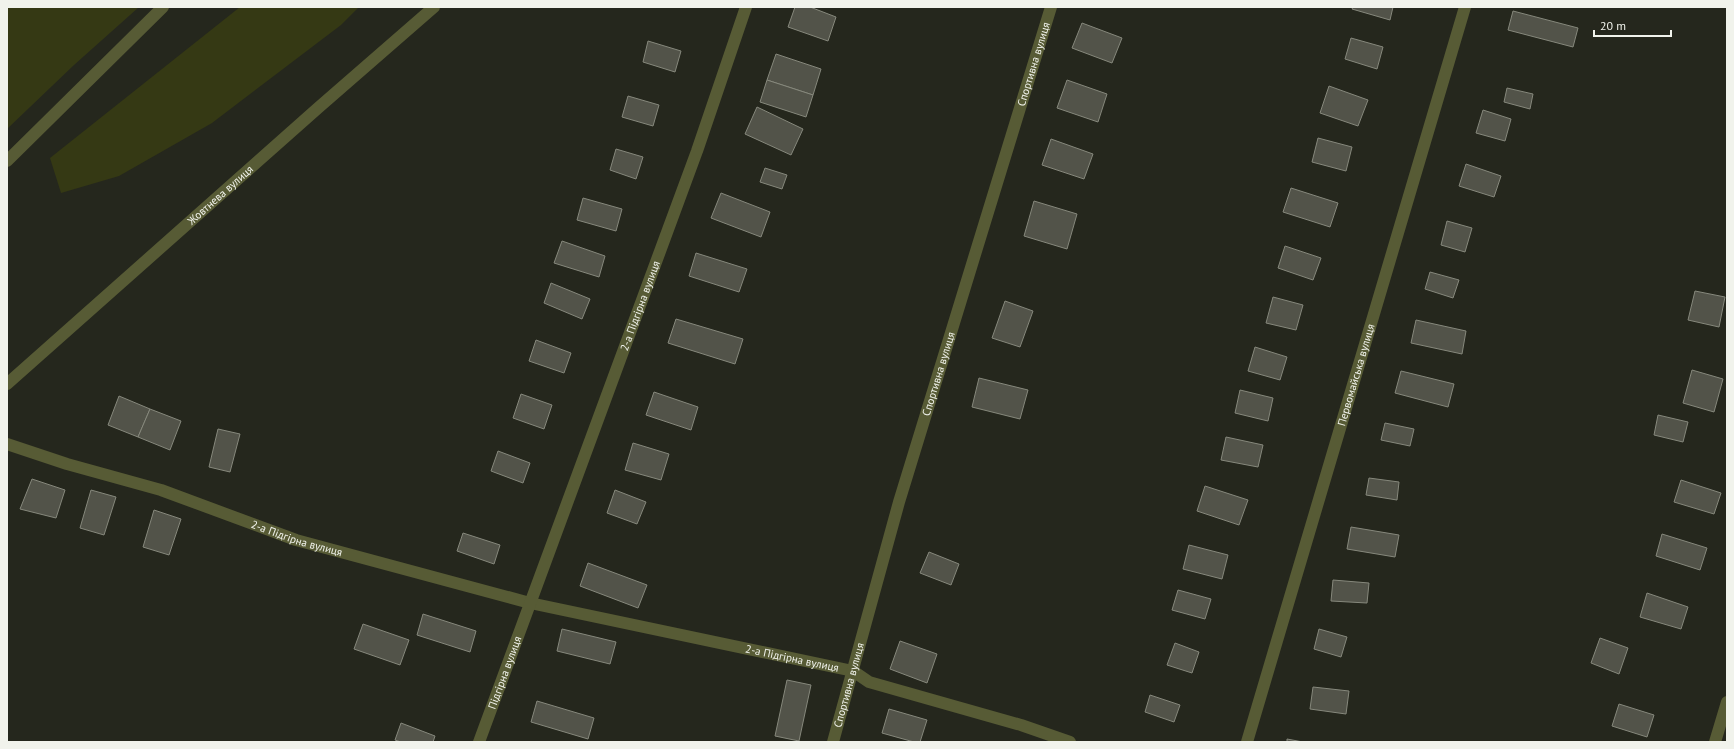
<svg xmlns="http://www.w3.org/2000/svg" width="1734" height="749" font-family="'PT Sans',sans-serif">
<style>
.green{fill:#353914}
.building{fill:#525349;stroke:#86887c}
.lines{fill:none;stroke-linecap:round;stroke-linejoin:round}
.minor{stroke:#575b35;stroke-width:12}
.tertiary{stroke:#575b35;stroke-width:12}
.labels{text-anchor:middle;stroke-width:3;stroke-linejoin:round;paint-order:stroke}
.street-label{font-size:11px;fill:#f1f3ec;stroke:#25271d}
</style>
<rect width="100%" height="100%" fill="#25271d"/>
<g class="green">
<path d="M7,7H139L74,65L7,129Z"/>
<path d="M240,7H359L341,25L212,123L119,176L61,193L50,158Z"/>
</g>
<g class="building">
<path d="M795,7H810L836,17L828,41L788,27Z"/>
<path d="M1353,7H1393L1390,20L1352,9Z"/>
<path d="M1513,11L1578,28L1573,47L1508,30Z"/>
<path d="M1082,23L1122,38L1112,63L1072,48Z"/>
<path d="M1351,38L1383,47L1377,69L1345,59Z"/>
<path d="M648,41L681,51L675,72L643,62Z"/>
<path d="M776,54L821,69L813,95L767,80Z"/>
<path d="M767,80L813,95L806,117L760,102Z"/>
<path d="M1067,80L1107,94L1098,122L1057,108Z"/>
<path d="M1329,86L1368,100L1358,126L1320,113Z"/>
<path d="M1507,88L1533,94L1530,109L1504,102Z"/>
<path d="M628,96L659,105L653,126L622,117Z"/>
<path d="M757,107L803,129L791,155L745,134Z"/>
<path d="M1483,110L1511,119L1505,141L1476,133Z"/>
<path d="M1318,138L1352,147L1346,171L1312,162Z"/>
<path d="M1051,139L1093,154L1084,179L1042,165Z"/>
<path d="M616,149L643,157L636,179L610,170Z"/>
<path d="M1466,164L1501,176L1494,197L1459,186Z"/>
<path d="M765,168L787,175L782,189L760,182Z"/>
<path d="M1291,188L1338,203L1330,227L1283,212Z"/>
<path d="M721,193L770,212L761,237L711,218Z"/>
<path d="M583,198L622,209L616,231L577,220Z"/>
<path d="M1034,201L1077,214L1067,249L1024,236Z"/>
<path d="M1447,221L1472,228L1465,252L1441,245Z"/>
<path d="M562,241L605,256L599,277L554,263Z"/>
<path d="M1285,246L1321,258L1313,280L1278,268Z"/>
<path d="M696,253L747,269L739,292L689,276Z"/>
<path d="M1430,272L1459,280L1453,298L1425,289Z"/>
<path d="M551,283L590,299L582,319L544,303Z"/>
<path d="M1695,291L1725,297L1719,327L1688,320Z"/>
<path d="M1273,297L1303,305L1296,330L1266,323Z"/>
<path d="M1005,301L1033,311L1020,347L992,338Z"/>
<path d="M676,319L743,339L735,364L668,343Z"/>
<path d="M1416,320L1466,331L1462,354L1411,343Z"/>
<path d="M536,340L571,353L564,373L529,361Z"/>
<path d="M1255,347L1287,357L1280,380L1248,371Z"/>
<path d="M1692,370L1723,379L1714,412L1683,403Z"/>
<path d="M1401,371L1454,384L1448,407L1395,393Z"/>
<path d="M979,378L1028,390L1020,419L972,407Z"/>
<path d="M1240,390L1273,398L1268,421L1235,413Z"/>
<path d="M654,392L698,407L691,430L646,415Z"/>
<path d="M521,394L552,405L544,429L513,418Z"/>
<path d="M119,396L150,409L138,437L108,425Z"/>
<path d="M150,409L181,421L170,450L138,437Z"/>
<path d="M1658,415L1688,422L1683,442L1654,435Z"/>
<path d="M1385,423L1414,429L1410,446L1381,440Z"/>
<path d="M218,429L240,434L230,472L209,467Z"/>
<path d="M1226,437L1263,445L1258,467L1221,460Z"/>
<path d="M633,443L669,454L661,480L625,470Z"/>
<path d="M498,451L530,463L523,483L491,471Z"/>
<path d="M1369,478L1399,482L1397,500L1366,495Z"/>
<path d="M32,479L65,490L56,518L20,509Z"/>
<path d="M1681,480L1721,493L1714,514L1674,502Z"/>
<path d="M1205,486L1248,500L1239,525L1197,511Z"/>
<path d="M91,490L116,497L104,535L80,528Z"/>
<path d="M615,490L646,502L637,524L607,513Z"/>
<path d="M154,510L181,519L169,555L143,547Z"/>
<path d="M1351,527L1399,535L1395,557L1347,549Z"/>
<path d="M463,533L500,545L494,564L457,551Z"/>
<path d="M1662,534L1707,548L1700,570L1656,556Z"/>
<path d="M1189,545L1228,555L1222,579L1183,569Z"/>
<path d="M929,552L959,564L951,585L920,573Z"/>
<path d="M588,563L647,585L638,608L580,586Z"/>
<path d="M1333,580L1369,583L1367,603L1331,601Z"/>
<path d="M1178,590L1211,599L1205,619L1172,610Z"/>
<path d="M1647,593L1688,607L1681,629L1640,617Z"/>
<path d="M423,614L476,631L470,652L417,635Z"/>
<path d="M363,624L409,640L400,665L354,649Z"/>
<path d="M562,629L616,642L610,664L557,651Z"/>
<path d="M1319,629L1347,637L1341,657L1314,649Z"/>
<path d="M1600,638L1628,648L1619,674L1591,663Z"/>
<path d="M900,641L937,654L927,683L890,669Z"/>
<path d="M1175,643L1199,652L1192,673L1167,665Z"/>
<path d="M787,680L811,685L799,741L775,736Z"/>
<path d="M1313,687L1349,691L1346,714L1310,709Z"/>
<path d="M1150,695L1180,705L1174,722L1145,712Z"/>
<path d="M537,701L594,718L588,739L531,722Z"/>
<path d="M1619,704L1654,715L1647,737L1612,726Z"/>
<path d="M889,709L927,720L920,742H914L882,733Z"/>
<path d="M401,723L435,736L433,742H401L395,740Z"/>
<path d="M1287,739L1303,742H1287Z"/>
</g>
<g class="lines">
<g class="minor">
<path d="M7,161L163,7"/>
<path id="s1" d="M7,444L67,464L161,490L296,540L530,603L853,671L869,682L1021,725L1070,742"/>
<path id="s2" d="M479,742L697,151L746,7"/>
<path id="s3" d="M833,742L899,502L1051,7"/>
<path id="s4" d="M1247,742L1465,7"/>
<path d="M1715,742L1727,702"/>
</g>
<path class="tertiary" id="s5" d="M7,384L318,108L434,7"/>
</g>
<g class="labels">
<g class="street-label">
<text dy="4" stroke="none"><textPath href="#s3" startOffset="707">Спортивна вулиця</textPath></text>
<text dy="4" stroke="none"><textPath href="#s5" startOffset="285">Жовтнева вулиця</textPath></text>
<text dy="4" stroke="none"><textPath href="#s2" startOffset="465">2-а Підгірна вулиця</textPath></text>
<text dy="4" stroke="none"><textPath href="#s3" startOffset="383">Спортивна вулиця</textPath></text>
<text dy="4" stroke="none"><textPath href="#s4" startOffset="383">Первомайська вулиця</textPath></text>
<text dy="4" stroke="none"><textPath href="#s1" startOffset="305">2-а Підгірна вулиця</textPath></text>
<text dy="4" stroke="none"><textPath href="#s1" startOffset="815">2-а Підгірна вулиця</textPath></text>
<text dy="4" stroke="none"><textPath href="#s2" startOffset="74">Підгірна вулиця</textPath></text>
<text dy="4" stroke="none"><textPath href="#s3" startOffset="59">Спортивна вулиця</textPath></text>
</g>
</g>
<rect width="1734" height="749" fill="none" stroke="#f1f3ec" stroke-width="16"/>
<path d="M1594 30v6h77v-6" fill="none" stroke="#f1f3ec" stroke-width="2"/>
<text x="1600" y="30" font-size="12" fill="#f1f3ec" stroke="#25271d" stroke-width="3" paint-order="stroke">20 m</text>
</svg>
